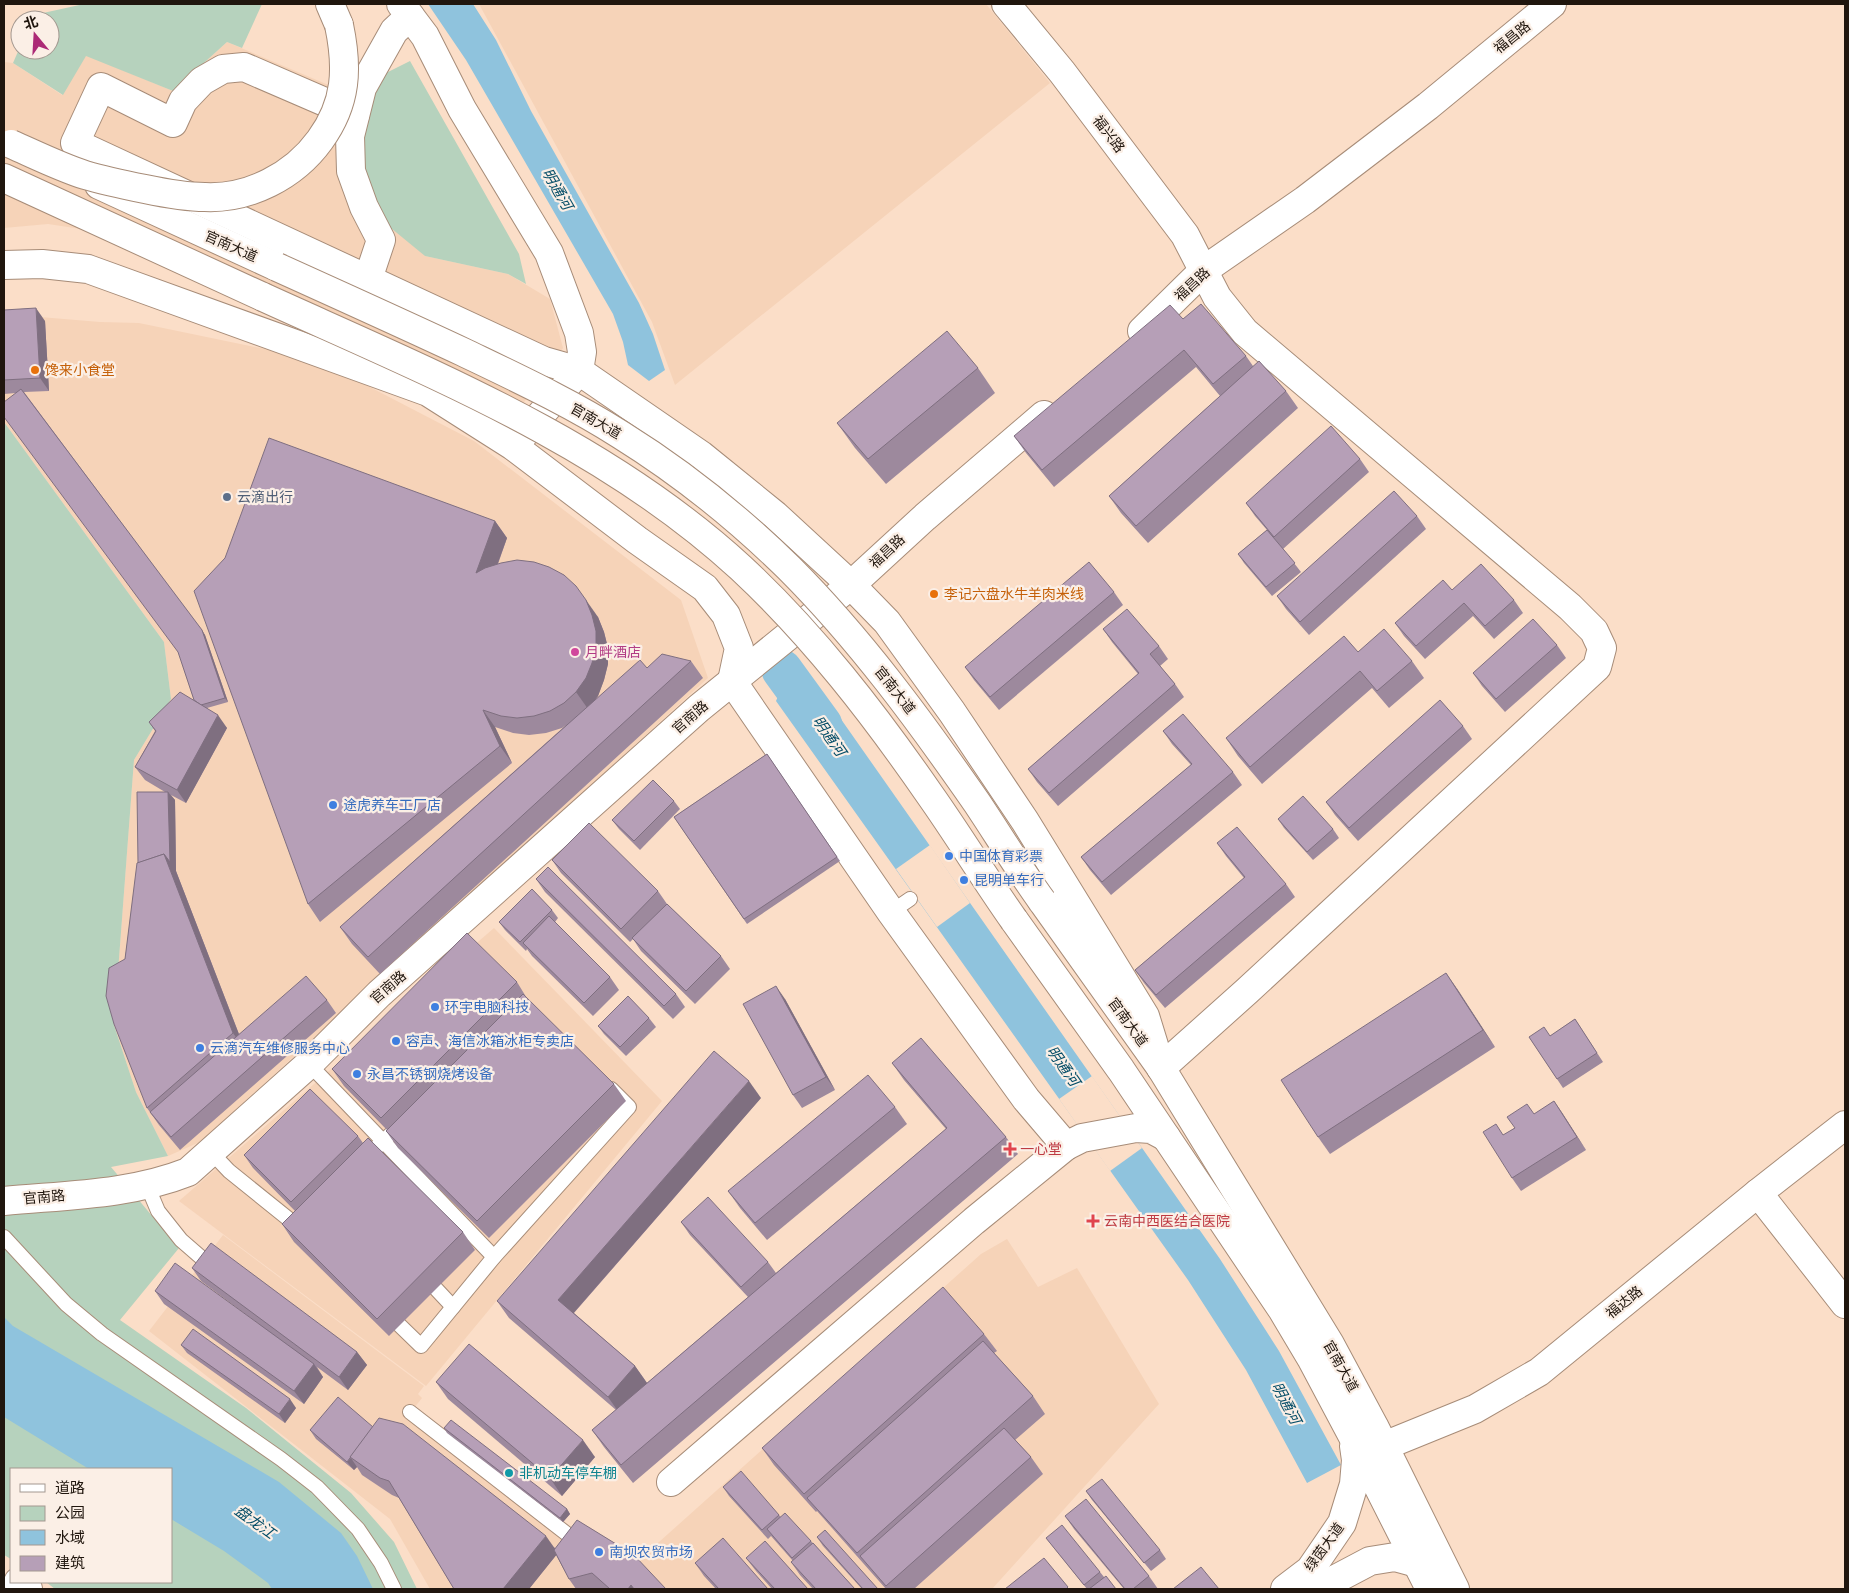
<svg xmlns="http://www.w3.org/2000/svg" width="1849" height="1593" font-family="'DejaVu Sans','Noto Sans SC',sans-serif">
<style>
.built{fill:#f6d3b8}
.green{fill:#b6d2bd}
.water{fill:#8fc3dd}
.pier{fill:#fbdec8}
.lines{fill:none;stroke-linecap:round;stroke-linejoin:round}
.river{stroke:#8fc3dd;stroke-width:41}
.lane-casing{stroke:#a78c78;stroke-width:16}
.street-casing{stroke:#a78c78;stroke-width:30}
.secondary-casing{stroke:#a78c78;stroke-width:30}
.highway-casing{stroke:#a78c78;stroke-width:30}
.lane{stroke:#fff;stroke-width:14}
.street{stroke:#fff;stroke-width:28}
.secondary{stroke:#fff;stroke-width:28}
.highway{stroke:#fff;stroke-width:28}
.secondary-bridge-casing{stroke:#a78c78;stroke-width:30;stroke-linecap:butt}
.highway-bridge-casing{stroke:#a78c78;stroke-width:30;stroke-linecap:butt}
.secondary-bridge{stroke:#fff;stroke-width:28}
.highway-bridge{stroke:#fff;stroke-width:28}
.wall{fill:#9d899d}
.shaded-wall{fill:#7f6f80}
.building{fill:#b69fb7;stroke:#7f6f80}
.food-dot{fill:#e8710a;stroke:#fbefe6;stroke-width:2}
.service-dot{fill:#5c6f8a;stroke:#fbefe6;stroke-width:2}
.hotel-dot{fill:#d1479c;stroke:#fbefe6;stroke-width:2}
.shop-dot{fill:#3f7fe0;stroke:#fbefe6;stroke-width:2}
.health-dot{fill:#e0444e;stroke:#fbefe6;stroke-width:2}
.culture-dot{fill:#0f9aa8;stroke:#fbefe6;stroke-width:2}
.labels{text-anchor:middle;stroke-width:4.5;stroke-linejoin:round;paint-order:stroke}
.street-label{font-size:14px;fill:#20160e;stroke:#fbefe6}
.food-label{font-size:14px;fill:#c56008;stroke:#fbefe6;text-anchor:start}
.service-label{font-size:14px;fill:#4e5e75;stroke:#fbefe6;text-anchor:start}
.hotel-label{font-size:14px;fill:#b23c85;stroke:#fbefe6;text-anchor:start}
.shop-label{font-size:14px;fill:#366cbe;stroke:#fbefe6;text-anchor:start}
.health-label{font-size:14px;fill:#be3a42;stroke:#fbefe6;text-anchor:start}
.culture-label{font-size:14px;fill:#0d838f;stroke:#fbefe6;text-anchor:start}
.water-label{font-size:15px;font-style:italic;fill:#064e68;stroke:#fbefe6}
</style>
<rect width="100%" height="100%" fill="#fbdec8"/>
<g class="built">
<path d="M479,4H986L1050,83L675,385L652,322Z"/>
<path d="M227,42L364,100L425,256L508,274L550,299L563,348L512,419L81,229L48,224L4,228V62L13,63L62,95L86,55L173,91Z"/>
<path d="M4,314L100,322L139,323L289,354L364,384L474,441L681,600L708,678L200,1142L168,1156L136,1092L114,1025L134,760L171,699L164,642L4,422Z"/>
<path d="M494,928L662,1101L426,1386L179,1201Z"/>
<path d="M223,1235L424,1386L418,1394L422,1398L406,1418L572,1545L589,1527L640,1559L981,1254L1007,1239L1038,1287L1077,1268L1159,1404L992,1589H430L390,1519L149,1331Z"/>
</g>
<g class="green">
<path d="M84,4H262L242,48L227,42L173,91L86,56L63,95L13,63L20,47V50H50V20H32L34,15Z"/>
<path d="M410,61L519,254L526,284L508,274L425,256L386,224L359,160L364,100L386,73Z"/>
<path d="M4,422L164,642L171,699L134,760L114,1025L136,1092L168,1156L111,1167L179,1248L120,1320L246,1408L351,1493L394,1542L417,1589H55L46,1582H171V1469H11V1559L4,1555Z"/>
</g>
<g class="water">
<path d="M428,4H473L496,40L531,111L639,303L653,334L665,370L649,381L628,365L623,342L613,314L466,60Z"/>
<path d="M801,675H810L1220,1259L1279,1351L1341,1465L1307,1483L1246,1370L1188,1280L776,701C783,686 785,681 801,675Z"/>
<path d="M4,1317L13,1326L279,1482L341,1533L357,1556L373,1589H272L268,1583L224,1551L171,1519V1469H89L4,1417Z"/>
</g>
<g class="pier">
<path d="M930,845L970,903L937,927L896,869Z"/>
<path d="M1092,1076L1142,1148L1110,1171L1059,1099Z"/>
</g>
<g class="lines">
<path class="river" d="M782,670L822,725"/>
<g class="lane-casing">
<g id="lane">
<path d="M891,912L910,899"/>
<path d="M309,1064L494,1257"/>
<path d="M211,1152L229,1171L301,1229"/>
<path d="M364,1159L403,1123"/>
<path d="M147,1185L158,1211L181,1240L204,1260"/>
<path d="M4,1237L66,1304L102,1334L281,1459L317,1487L358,1529L381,1563L394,1589"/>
<path d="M424,1276L453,1307"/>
<path d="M386,1312L421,1346L494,1257L629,1107L611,1089"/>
<path d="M410,1412L576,1541"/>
</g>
</g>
<g class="street-casing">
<g id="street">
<path d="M1006,4L1062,72L1185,235L1217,297L1245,332L1570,607L1594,631L1602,648L1597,667L1247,991L1161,1068"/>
<path d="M355,115L244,67L223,69L202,81L183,101L173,123L101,87L75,143L544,361L579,371"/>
<path d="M368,279L381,240L364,207L351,171L350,136L362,88L394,31L410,16"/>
<path d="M1142,331L1204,270L1305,200L1428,106L1552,4"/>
<path d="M732,681L891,912L1026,1099L1066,1146L1082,1138L1136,1128L1151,1129L1166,1137"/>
<path d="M1758,1193L1845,1304"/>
<path d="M4,1201C66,1195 130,1195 188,1172L309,1064L379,994L699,708L851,585L925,517L1044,415"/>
<path d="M1384,1446L1475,1409L1539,1372L1758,1193L1845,1125"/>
<path d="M671,1482L974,1221L1066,1146"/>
<path d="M18,1582L28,1589"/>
</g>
</g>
<g class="secondary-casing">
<g id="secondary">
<path d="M401,4L425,36L462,109L549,253L579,333L582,352L579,371L517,442"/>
<path d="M4,178L263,297"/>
<path d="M99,185L277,267"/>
<path d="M4,265L42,264L88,269L428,392L513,446L637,540L705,588L726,615L739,648L732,681"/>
<path d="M579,371L701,455L775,515L851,585L887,622L952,712L1025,821L1115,967L1145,1016L1161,1068"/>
<path d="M1042,901L1161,1068L1330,1344L1374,1426L1455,1589"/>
<path d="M1014,920L1121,1070L1283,1311L1311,1358L1353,1437L1430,1589"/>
<path d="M1285,1589L1310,1570L1342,1523L1354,1484L1356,1460L1354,1446"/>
<path d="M1317,1589L1370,1561L1395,1557L1417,1563"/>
</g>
</g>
<g class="highway-casing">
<path id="highway" d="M330,4L339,25"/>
</g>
<use href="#lane" class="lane"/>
<use href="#street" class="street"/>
<use href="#secondary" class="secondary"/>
<use href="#highway" class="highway"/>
<g class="secondary-bridge-casing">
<g id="secondary-bridge">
<path d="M277,267C339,295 401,323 463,352C517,378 571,403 621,435C682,473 738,518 789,568C860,639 920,721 977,803C999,836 1019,869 1042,901"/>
<path d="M263,297C430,373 604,442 741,568C813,635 874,714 930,795C959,836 985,879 1014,920"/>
</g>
</g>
<g class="highway-bridge-casing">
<path id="highway-bridge" d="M11,144C36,155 60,167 85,175C105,181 125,185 145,189C164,193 185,197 205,197C249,199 294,176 320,140C347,103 348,68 339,25"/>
</g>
<use href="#secondary-bridge" class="secondary-bridge"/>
<use href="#highway-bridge" class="highway-bridge"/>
</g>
<g class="wall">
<path d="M4,310L45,321L49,391L24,392L205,635L228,702L207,708L227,728L186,803L171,795L175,800L176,871L239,1034L327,1000L336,1013L180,1150L159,1125L147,1108L125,959L138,863L165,792L145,780L135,767L155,731L149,722L194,700L179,653L16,393L4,394Z"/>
<path d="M1183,319L1246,356L1253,366L1286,391L1298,408L1148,543L1121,513L1109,496L1220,396L1196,367L1054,487L1026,453L1014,436Z"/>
<path d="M978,368L995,393L886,484L855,448L837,423Z"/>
<path d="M1360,459L1369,472L1283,549L1301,572L1272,596L1244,563L1238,554L1267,530L1255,516L1246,503Z"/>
<path d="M1417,516L1426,529L1309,635L1286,609L1277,596Z"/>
<path d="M495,521L507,538L498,564L598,617L604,632L608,648V664L604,680L598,696L595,700L647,668L691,661L703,678L380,974L352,944L340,927L566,725L562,728L546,733L529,735L513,733L495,727L512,763L320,922L308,904Z"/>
<path d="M1452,590L1514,600L1523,613L1494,639L1473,616L1425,659L1404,636L1395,623Z"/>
<path d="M1114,592L1123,605L999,710L974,680L965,667Z"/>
<path d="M1103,629L1159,646L1168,659L1160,666L1175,684L1184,697L1058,806L1037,782L1028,769L1138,674L1112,642Z"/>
<path d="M1557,645L1566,658L1505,712L1482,686L1473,673Z"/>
<path d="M1358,652L1412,661L1424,678L1389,708L1372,688L1262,784L1238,756L1226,738Z"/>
<path d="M1463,726L1472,739L1358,841L1335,815L1326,802Z"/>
<path d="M1163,731L1233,772L1242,785L1111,895L1090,870L1081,857L1191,765L1172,744Z"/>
<path d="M767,754L840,861L747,924L674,817Z"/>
<path d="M674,801L680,809L640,850L619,829L612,820Z"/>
<path d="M1278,819L1333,829L1339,838L1313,860L1284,828Z"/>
<path d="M1217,843L1286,884L1295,897L1165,1008L1144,983L1135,970L1244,878L1226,856Z"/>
<path d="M552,860L658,891L667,904L721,956L730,969L695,1004L641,951L633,939L630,942L561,873Z"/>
<path d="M536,879L676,994L685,1007L673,1019L545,892Z"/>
<path d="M552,910L558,918L555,922L610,977L619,990L593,1016L532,956L527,949L526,951L505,930L499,922Z"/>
<path d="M1446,973L1495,1047L1330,1154L1318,1137Z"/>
<path d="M517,982L528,1000L614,1084L626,1101L489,1238L398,1148L386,1131L387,1130L344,1086L332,1069Z"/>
<path d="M785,999L835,1090L802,1108L793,1095Z"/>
<path d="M649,1018L656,1027L626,1056L604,1034L598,1026Z"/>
<path d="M1575,1019L1603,1062L1563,1088L1529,1037L1550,1036Z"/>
<path d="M892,1063L1006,1137L1018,1154L633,1483L604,1447L592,1430L616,1410L509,1318L497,1301L761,1098L574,1313L635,1366L647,1383L748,1297L690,1235L681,1222L768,1262L776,1273L946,1129L904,1080Z"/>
<path d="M1554,1101L1586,1150L1521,1191L1512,1178L1504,1135Z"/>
<path d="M895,1107L907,1124L767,1240L740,1208L728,1191Z"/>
<path d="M358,1136L363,1143L463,1232L475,1250L389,1336L294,1242L282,1224L295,1211L253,1168L244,1155Z"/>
<path d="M192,1268L357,1352L367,1365L348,1390L317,1367L323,1377L304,1404L164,1304L155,1291L260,1325L201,1281Z"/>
<path d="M984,1334L997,1351L994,1353L1033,1396L1045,1414L1015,1440L1031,1457L1043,1474L914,1589H886L817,1511L816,1512L774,1465L762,1448Z"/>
<path d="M181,1345L296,1408L285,1423L187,1353Z"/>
<path d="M436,1382L595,1457L562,1496L448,1399Z"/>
<path d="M373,1427L555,1548L666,1589H576L569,1579L556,1555L529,1589H454L399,1498L392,1495L362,1475L357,1467L354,1470L316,1439L310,1430Z"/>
<path d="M444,1428L567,1509L570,1514L563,1522L447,1433Z"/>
<path d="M723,1487L779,1515L781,1517L811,1541L855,1589H813L800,1575L791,1562L793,1561L771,1536L768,1539L729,1496Z"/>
<path d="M1086,1491L1160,1550L1166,1559L1151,1571L1092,1500Z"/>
<path d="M1065,1516L1149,1576L1158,1589H1124L1074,1529Z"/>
<path d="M817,1537L878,1589H862L823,1546Z"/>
<path d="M1046,1538L1100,1572L1104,1577L1116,1589H1087Z"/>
<path d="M746,1558L808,1589H772L756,1571Z"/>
<path d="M695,1563L768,1589H716L704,1576Z"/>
</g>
<g class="shaded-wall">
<path d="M36,308L45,321L49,391L40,378Z"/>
<path d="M495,521L507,538L488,590L476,573Z"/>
<path d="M586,600L598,617L604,632L608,648V664L604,680L598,696L588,709L576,692Z"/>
<path d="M202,630L205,635L228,702L225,698Z"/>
<path d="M483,710L495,727L512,763L500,746Z"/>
<path d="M218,715L227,728L186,803L177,790Z"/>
<path d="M168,792L175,800L176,871L245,1050L233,1033L164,854Z"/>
<path d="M1446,973L1458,990L1495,1047L1483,1030Z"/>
<path d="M776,986L785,999L835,1090L826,1077Z"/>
<path d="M749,1081L761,1098L570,1317L558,1300Z"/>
<path d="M1554,1101L1563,1114L1586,1150L1577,1137Z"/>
<path d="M357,1352L367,1365L348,1390L339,1377Z"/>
<path d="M314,1364L323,1377L304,1404L294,1391Z"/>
<path d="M635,1366L647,1383L620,1414L608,1397Z"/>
<path d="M290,1399L296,1408L285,1423L279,1414Z"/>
<path d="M583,1440L595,1457L562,1496L550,1478Z"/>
<path d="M351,1458L357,1467L354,1470L347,1462Z"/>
<path d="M567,1509L570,1514L563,1522L560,1518Z"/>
<path d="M546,1536L558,1553L529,1589H503Z"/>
<path d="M631,1585L634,1589H628Z"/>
</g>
<g class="building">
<path d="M1201,304L1246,356L1213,384L1184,350L1042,470L1014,436L1170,305L1183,319Z"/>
<path d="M36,308L40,378L4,380V310Z"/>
<path d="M947,331L978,368L868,459L837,423Z"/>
<path d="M1259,361L1286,391L1136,526L1109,496Z"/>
<path d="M21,389L202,630L225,698L201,705L194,700L178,652L4,417V402Z"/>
<path d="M1331,426L1360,459L1274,537L1246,503Z"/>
<path d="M269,438L495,521L476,573L485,568L501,563L517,560L534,562L549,567L564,575L576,586L586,600L592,615L596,631V647L592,663L586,678L576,692L564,703L550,711L534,716L517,718L501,716L483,710L500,746L308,904L194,591L225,558Z"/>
<path d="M1394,491L1417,516L1300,622L1277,596Z"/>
<path d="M1267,530L1295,563L1266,587L1238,554Z"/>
<path d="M1089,562L1114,592L990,697L965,667Z"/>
<path d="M1481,564L1514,600L1485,626L1464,603L1416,646L1395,623L1443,580L1452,590Z"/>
<path d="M1127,609L1159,646L1150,654L1175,684L1049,793L1028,769L1139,673L1103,629Z"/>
<path d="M1533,619L1557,645L1496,699L1473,673Z"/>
<path d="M1384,629L1412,661L1377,691L1360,671L1250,767L1226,738L1344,636L1358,652Z"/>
<path d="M662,654L691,661L368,957L340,927L640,660L647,668Z"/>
<path d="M180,692L218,715L177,790L135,767L156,731L149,722Z"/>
<path d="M1440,700L1463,726L1349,828L1326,802Z"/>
<path d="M1183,714L1233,772L1102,882L1081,857L1192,764L1163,731Z"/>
<path d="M767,754L837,857L744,919L674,817Z"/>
<path d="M653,780L674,801L634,841L612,820Z"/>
<path d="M137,792H168L170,862L164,854L138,863Z"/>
<path d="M1303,796L1333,829L1307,852L1278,819Z"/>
<path d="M589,823L658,891L621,929L552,860Z"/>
<path d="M1237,827L1286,884L1156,995L1135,970L1245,877L1217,843Z"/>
<path d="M164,854L233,1033L147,1108L114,1024L106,996L109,968L125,959L137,863Z"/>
<path d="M548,867L676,994L664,1006L536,879Z"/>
<path d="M532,889L552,910L520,942L499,922Z"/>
<path d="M667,904L721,956L686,991L632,938Z"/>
<path d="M549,916L610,977L584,1003L523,943Z"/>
<path d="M467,933L517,982L381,1118L332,1069Z"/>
<path d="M1446,973L1483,1030L1318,1137L1281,1080Z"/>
<path d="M306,976L327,1000L171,1137L150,1112Z"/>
<path d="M776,986L826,1077L793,1095L743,1004Z"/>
<path d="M523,994L614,1084L477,1221L386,1131Z"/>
<path d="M628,996L649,1018L620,1047L598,1026Z"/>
<path d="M1575,1019L1597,1053L1557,1079L1529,1037L1544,1027L1550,1036Z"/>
<path d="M921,1038L1006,1137L621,1465L592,1430L947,1128L892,1063Z"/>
<path d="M714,1051L749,1081L558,1300L635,1366L608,1397L497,1301Z"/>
<path d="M868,1075L895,1107L755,1223L728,1191Z"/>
<path d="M310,1089L358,1136L291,1202L244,1155Z"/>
<path d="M1554,1101L1577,1137L1512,1178L1483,1132L1496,1124L1503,1135L1515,1128L1507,1117L1527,1104L1534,1114Z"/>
<path d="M368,1138L463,1232L377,1319L282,1224Z"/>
<path d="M708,1197L768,1262L741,1287L681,1222Z"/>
<path d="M211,1243L357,1352L339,1377L192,1268Z"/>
<path d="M175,1263L314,1364L294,1391L155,1291Z"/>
<path d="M943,1287L984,1334L804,1494L762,1448Z"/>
<path d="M193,1329L290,1399L279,1414L181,1345Z"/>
<path d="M983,1341L1033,1396L857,1553L807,1498Z"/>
<path d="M469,1344L583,1440L550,1478L436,1382Z"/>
<path d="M338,1397L373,1427L347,1462L310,1430Z"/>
<path d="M379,1418L403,1424L546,1536L503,1589H454L389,1481L380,1478L350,1457Z"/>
<path d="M451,1420L567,1509L560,1518L444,1428Z"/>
<path d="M1004,1428L1031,1457L886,1586L860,1556Z"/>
<path d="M741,1471L779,1515L762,1530L723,1487Z"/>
<path d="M1102,1479L1160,1550L1144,1563L1086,1491Z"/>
<path d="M1086,1499L1149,1576L1133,1589H1125L1065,1516Z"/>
<path d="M785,1513L811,1541L792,1558L767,1529Z"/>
<path d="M577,1520L634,1555L666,1589H634L631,1585L628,1589H610L592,1573L569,1579L554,1550Z"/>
<path d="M1062,1525L1100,1572L1084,1585L1046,1538Z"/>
<path d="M825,1530L878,1589H863L817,1537Z"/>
<path d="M723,1538L768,1589H719L695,1563Z"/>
<path d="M765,1541L808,1589H775L746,1558Z"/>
<path d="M813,1543L855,1589H816L791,1562Z"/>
<path d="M1044,1558L1068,1587L1066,1589H1005Z"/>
<path d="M1201,1567L1219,1589H1173Z"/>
<path d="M1106,1576L1116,1589H1089Z"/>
</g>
<g class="food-dot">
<circle cx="35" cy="370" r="5"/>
<circle cx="934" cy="594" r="5"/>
</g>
<circle class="service-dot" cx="227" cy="497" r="5"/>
<circle class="hotel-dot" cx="575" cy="652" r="5"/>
<g class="shop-dot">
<circle cx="333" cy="805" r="5"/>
<circle cx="949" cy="856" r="5"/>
<circle cx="964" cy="880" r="5"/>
<circle cx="435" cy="1007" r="5"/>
<circle cx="396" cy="1041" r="5"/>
<circle cx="200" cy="1048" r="5"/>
<circle cx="357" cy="1074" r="5"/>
<circle cx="599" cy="1552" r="5"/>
</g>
<g class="health-dot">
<path d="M1007.5 1141.5h5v5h5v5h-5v5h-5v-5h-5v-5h5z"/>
<path d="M1090.5 1213.5h5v5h5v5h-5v5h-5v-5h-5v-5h5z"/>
</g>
<circle class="culture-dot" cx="509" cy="1473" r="5"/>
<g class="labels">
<g class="street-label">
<text transform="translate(1512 37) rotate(-39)" y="5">福昌路</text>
<text transform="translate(1109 134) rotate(53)" y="5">福兴路</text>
<text transform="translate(231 246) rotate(24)" y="5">官南大道</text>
<text transform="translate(1192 284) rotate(-43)" y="5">福昌路</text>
<text transform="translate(596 421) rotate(30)" y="5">官南大道</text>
<text transform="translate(887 551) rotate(-43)" y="5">福昌路</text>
<text transform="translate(895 690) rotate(52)" y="5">官南大道</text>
<text transform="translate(690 717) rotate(-41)" y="5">官南路</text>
<text transform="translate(388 987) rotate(-41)" y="5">官南路</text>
<text transform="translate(1128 1022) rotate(54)" y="5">官南大道</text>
<text transform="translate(44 1197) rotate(-5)" y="5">官南路</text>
<text transform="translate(1624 1302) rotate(-39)" y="5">福达路</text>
<text transform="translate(1341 1366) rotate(61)" y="5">官南大道</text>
<text transform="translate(1324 1547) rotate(-54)" y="5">绿茵大道</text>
</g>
<g class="food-label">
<text x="45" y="375">馋来小食堂</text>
<text x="944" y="599">李记六盘水牛羊肉米线</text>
</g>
<g class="service-label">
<text x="237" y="502">云滴出行</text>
</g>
<g class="hotel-label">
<text x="585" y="657">月畔酒店</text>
</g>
<g class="shop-label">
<text x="343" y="810">途虎养车工厂店</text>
<text x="959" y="861">中国体育彩票</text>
<text x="974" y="885">昆明单车行</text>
<text x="445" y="1012">环宇电脑科技</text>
<text x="406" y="1046">容声、海信冰箱冰柜专卖店</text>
<text x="210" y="1053">云滴汽车维修服务中心</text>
<text x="367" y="1079">永昌不锈钢烧烤设备</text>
<text x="609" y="1557">南坝农贸市场</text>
</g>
<g class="health-label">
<text x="1020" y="1154">一心堂</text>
<text x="1104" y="1226">云南中西医结合医院</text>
</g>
<g class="culture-label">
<text x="519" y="1478">非机动车停车棚</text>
</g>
<g class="water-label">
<text transform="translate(557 189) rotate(60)" y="5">明通河</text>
<text transform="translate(829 736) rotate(55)" y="5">明通河</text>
<text transform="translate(1063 1066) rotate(55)" y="5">明通河</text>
<text transform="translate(1286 1403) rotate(62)" y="5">明通河</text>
<text transform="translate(255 1522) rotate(36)" y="5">盘龙江</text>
</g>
</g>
<rect width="1849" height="1593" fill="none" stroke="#20160e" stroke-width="10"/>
<rect x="10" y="1468" width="162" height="115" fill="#fbefe6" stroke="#a39890"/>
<rect x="20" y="1484" width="25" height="8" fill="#ffffff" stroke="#a39890"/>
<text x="55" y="1493" font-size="15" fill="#20160e">道路</text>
<rect x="20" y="1506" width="25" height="15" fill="#b6d2bd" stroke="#a39890"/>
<text x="55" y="1518" font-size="15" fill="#20160e">公园</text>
<rect x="20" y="1530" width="25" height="15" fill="#8fc3dd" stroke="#a39890"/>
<text x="55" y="1543" font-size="15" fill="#20160e">水域</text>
<rect x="20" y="1556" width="25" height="15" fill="#b69fb7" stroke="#a39890"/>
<text x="55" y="1568" font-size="15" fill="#20160e">建筑</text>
<g transform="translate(35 35) rotate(342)"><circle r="24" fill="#fbefe6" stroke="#a39890"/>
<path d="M0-4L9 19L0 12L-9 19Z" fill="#ac2a76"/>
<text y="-8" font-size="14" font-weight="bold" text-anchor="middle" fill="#20160e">北</text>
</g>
</svg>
